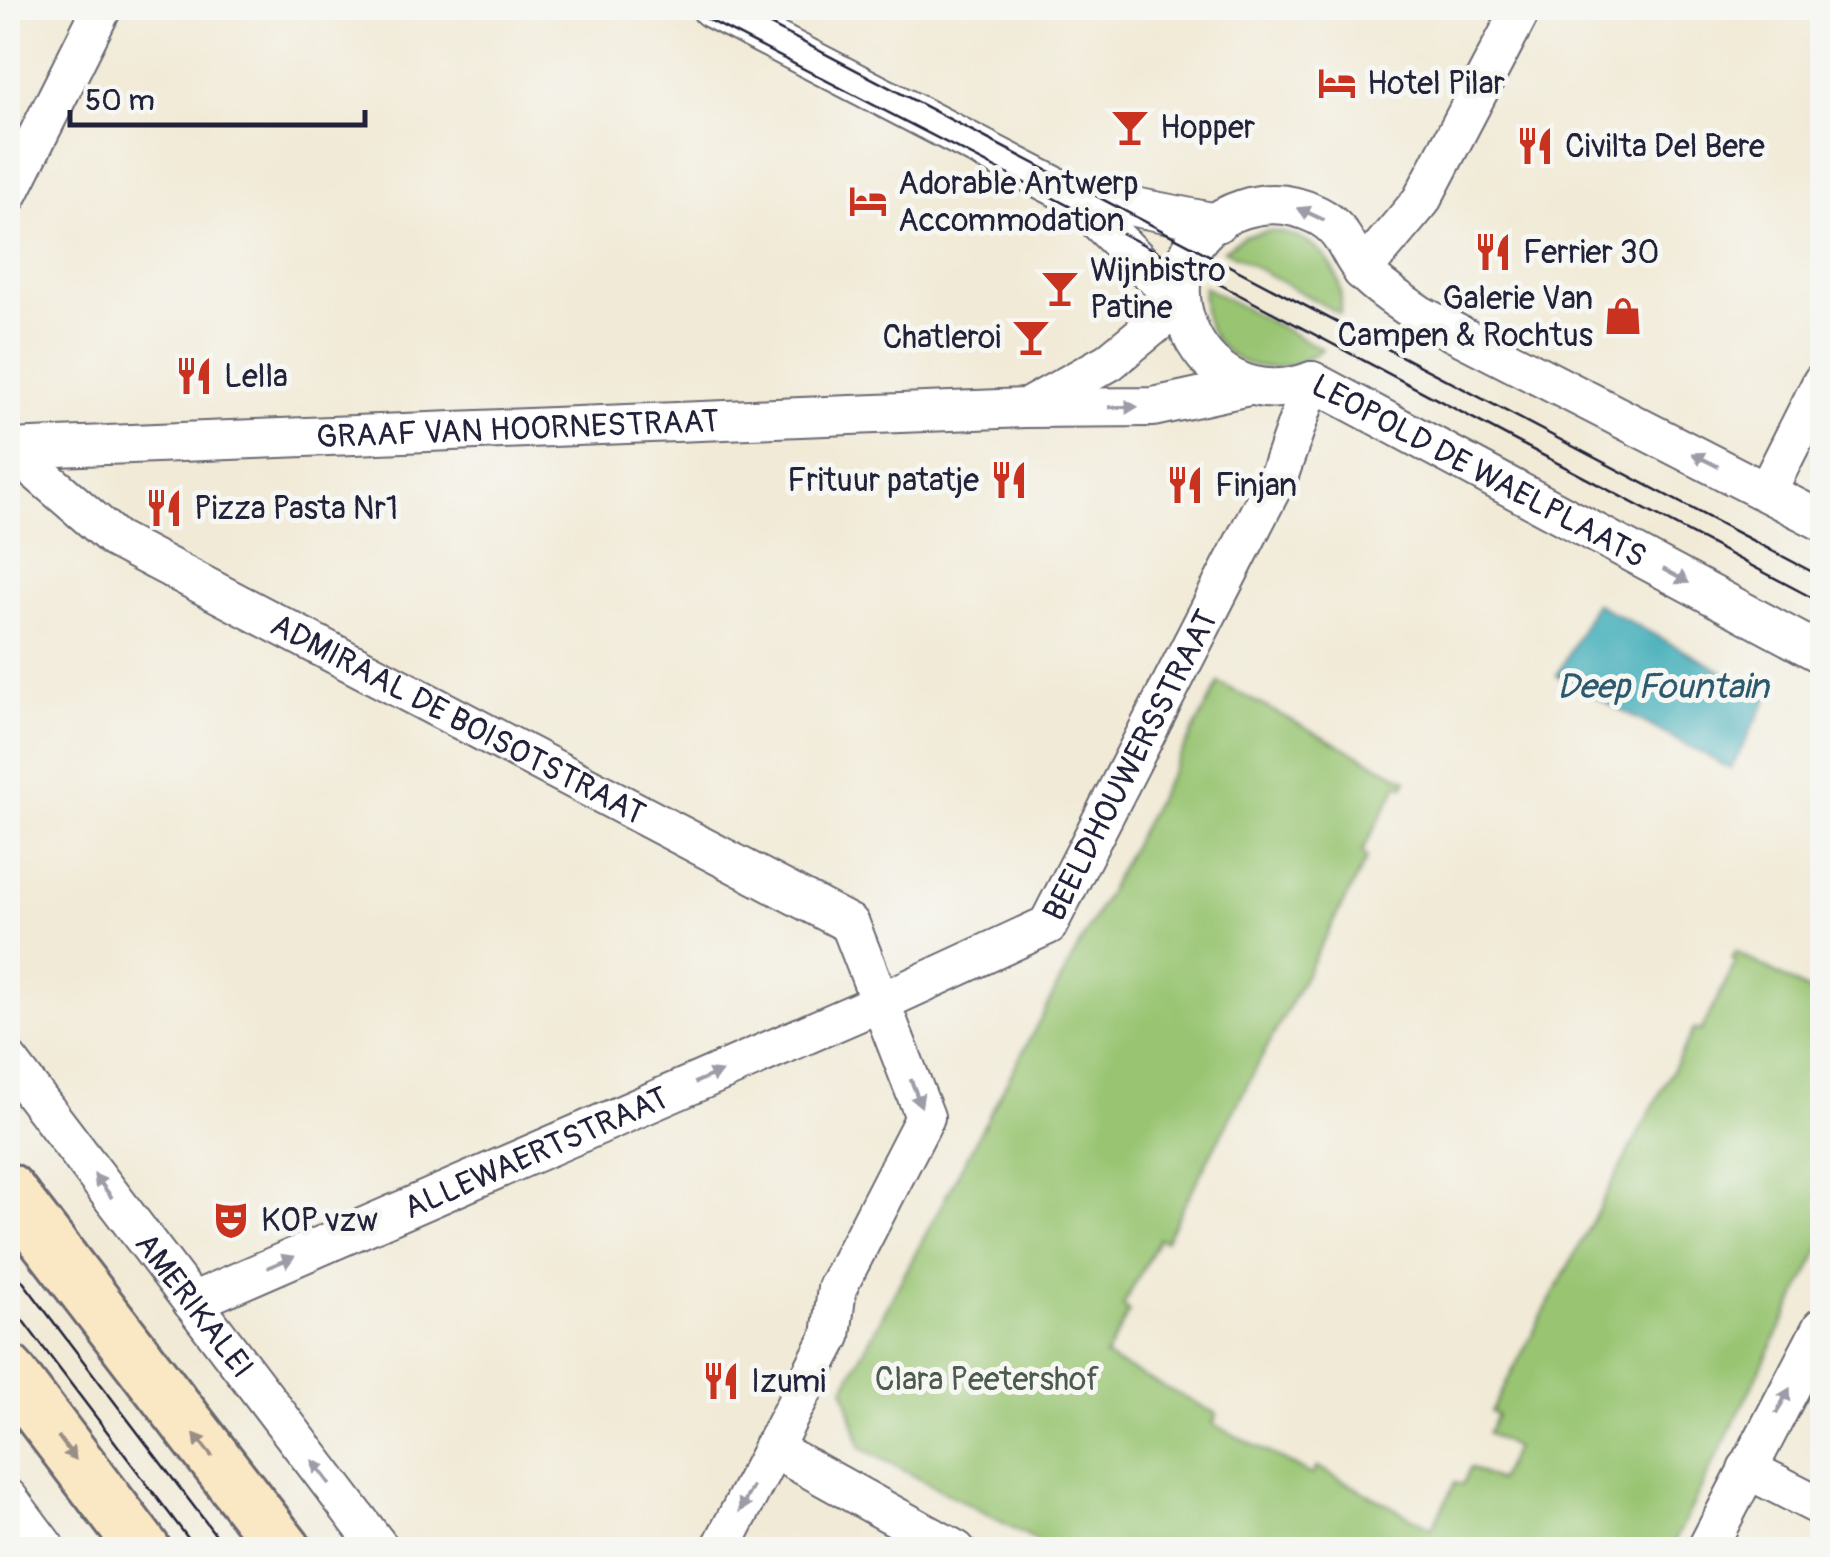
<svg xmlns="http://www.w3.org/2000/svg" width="1830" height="1557" font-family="Pangolin,sans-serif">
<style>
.green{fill:#99c572;stroke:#5e7456;stroke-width:2.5}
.water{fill:#3cacb8;stroke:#2f677a;stroke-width:2.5}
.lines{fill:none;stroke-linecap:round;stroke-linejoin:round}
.street-casing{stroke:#6a6871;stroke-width:42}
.secondary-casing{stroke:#6a6871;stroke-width:58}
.street{stroke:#fff;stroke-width:38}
.secondary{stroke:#fae7c3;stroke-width:52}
.tram{stroke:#22223b;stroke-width:2.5}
.oneway{fill:#9c9ca7}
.oneway2{fill:#998e86}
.labels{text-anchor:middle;stroke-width:10;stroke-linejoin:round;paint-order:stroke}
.poi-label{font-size:32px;fill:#22223b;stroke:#f6f6f2;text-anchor:start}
.street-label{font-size:32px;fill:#22223b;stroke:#f6f6f2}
.park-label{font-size:32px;fill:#4c5b4e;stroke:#f6f6f2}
.water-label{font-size:35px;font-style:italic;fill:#2c596d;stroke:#f6f6f2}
</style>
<rect width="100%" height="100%" fill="#f6f6f2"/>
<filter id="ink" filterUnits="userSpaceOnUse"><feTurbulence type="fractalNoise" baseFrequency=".01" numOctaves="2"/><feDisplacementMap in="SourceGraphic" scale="20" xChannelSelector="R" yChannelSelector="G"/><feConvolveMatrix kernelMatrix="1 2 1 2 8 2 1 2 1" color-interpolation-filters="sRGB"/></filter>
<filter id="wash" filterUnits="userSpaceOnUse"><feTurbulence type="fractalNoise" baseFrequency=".0048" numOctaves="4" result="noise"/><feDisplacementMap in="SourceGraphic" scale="40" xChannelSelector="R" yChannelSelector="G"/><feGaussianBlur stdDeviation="2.25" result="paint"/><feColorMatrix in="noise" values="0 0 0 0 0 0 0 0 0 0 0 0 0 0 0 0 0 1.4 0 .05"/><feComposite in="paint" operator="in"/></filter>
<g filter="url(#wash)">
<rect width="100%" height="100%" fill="#f1ead6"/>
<g class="green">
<path d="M1270,231C1315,235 1347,267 1340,314L1224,250L1245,236Z"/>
<path d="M1204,287L1322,349C1269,391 1195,358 1204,287Z"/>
<path d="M1219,683L1407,780L1403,786L1398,784L1362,852L1367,858L1165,1241L1159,1238L1123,1306L1129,1312L1105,1357L1217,1414L1213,1424L1312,1475L1317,1467L1432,1528L1455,1483L1462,1485L1470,1468L1498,1481L1515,1448L1488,1433L1497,1415L1491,1412L1694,1029L1701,1031L1736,962L1732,959L1736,952L1822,998V1245L1671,1549H1053L861,1448L844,1388Z"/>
</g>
<path class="water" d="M1595,603L1769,696L1731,769L1557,676Z"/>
</g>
<g filter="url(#ink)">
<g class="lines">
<g class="street-casing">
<g id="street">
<path d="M711,8L1072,195L1217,223"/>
<path d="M8,195L102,8"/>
<path d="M1072,195L1181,303"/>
<path d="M1362,271L1421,201L1522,8"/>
<path d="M1032,405L1109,362L1181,303"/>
<path id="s1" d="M8,449L1025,408L1153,407L1249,386"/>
<path id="s2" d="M11,449L115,539L850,924L925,1117L837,1288L831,1336L720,1550"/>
<path d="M1767,491L1822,382"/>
<path id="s3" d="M1822,521L1420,315C1402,302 1381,290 1365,273C1347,254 1347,230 1317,215C1293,203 1268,201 1243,209C1126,246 1189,426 1312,381L1822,654"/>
<path id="s4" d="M8,1060L381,1550"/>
<path id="s5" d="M192,1302L881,1002L1048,925L1280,472L1312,381"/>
<path d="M772,1448L956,1550"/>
<path d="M1747,1469L1822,1507"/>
<path d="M8,1498L47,1550"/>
<path d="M1706,1550L1822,1327"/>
</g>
</g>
<g class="secondary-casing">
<g id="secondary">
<path d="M8,1190L285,1550"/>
<path d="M8,1371L144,1550"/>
</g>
</g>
<use href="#street" class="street"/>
<use href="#secondary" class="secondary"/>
<g class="tram">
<path d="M686,8L1185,266L1822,603"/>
<path d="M738,8L1822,577"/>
<path d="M8,1262L227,1550"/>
<path d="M8,1301L197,1550"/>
</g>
</g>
<defs><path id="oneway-solid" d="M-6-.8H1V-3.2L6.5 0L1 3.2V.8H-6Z" transform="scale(2.5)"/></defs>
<g class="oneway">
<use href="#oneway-solid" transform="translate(1311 214) rotate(-155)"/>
<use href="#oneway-solid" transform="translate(1123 407) rotate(-1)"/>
<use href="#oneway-solid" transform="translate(1705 460) rotate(-153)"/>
<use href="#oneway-solid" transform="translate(1676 576) rotate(28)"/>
<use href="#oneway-solid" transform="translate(708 1077) rotate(-23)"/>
<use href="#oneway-solid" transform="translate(916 1093) rotate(69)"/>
<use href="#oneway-solid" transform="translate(103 1186) rotate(-127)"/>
<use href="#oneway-solid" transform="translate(281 1262) rotate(-23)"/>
<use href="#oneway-solid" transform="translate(1783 1401) rotate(-62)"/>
<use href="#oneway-solid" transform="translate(321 1472) rotate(-127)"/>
<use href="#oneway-solid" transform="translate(746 1499) rotate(117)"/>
</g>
<g class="oneway2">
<use href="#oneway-solid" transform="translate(203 1445) rotate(-128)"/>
<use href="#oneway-solid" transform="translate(67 1448) rotate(53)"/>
</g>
</g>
<defs>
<g id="hotel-bare" transform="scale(3)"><path d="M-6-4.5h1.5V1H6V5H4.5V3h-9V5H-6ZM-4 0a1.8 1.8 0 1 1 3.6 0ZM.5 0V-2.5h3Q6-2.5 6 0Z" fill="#c8321e" stroke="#f6f6f2" stroke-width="2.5" paint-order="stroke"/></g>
<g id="bar-bare" transform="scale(3)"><path d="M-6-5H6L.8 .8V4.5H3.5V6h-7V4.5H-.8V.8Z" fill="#c8321e" stroke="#f6f6f2" stroke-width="2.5" paint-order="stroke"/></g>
<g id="restaurant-bare" transform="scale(3)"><path d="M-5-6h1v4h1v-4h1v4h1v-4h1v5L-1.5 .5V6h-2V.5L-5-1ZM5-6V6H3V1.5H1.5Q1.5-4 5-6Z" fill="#c8321e" stroke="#f6f6f2" stroke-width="2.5" paint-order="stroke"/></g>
<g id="shop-bare" transform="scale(3)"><path d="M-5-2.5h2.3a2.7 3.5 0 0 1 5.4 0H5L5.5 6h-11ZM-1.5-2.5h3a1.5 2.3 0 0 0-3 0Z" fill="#c8321e" stroke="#f6f6f2" stroke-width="2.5" paint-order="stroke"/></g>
<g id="theatre-bare" transform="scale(3)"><path d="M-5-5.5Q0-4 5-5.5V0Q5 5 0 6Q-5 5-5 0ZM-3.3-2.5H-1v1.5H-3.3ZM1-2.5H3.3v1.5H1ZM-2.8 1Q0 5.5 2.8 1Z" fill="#c8321e" stroke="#f6f6f2" stroke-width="2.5" paint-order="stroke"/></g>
</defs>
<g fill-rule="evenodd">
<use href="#hotel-bare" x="1337" y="83"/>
<use href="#bar-bare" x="1130" y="127"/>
<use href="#restaurant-bare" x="1535" y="146"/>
<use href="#hotel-bare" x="868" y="201"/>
<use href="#restaurant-bare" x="1493" y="252"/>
<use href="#bar-bare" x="1060" y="288"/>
<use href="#shop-bare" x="1623" y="316"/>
<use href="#bar-bare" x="1031" y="337"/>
<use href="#restaurant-bare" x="194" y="376"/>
<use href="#restaurant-bare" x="1009" y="480"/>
<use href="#restaurant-bare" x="1185" y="485"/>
<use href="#restaurant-bare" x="164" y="508"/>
<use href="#theatre-bare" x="231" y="1220"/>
<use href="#restaurant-bare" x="721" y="1381"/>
</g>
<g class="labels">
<g class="poi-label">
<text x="1367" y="94">Hotel Pilar</text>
<text x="1160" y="138">Hopper</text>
<text x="1565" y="157">Civilta Del Bere</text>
<text x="898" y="194">Adorable Antwerp<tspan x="898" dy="37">Accommodation</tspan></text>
<text x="1523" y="263">Ferrier 30</text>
<text x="1090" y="281">Wijnbistro<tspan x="1090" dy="37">Patine</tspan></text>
<text x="1593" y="309" text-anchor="end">Galerie Van<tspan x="1593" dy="37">Campen &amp; Rochtus</tspan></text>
<text x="1001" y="348" text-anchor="end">Chatleroi</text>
<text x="224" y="387">Lella</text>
<text x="979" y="491" text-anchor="end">Frituur patatje</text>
<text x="1215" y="496">Finjan</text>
<text x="194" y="519">Pizza Pasta Nr1</text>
<text x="261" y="1231">KOP vzw</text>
<text x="751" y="1392">Izumi</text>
</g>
<g class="street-label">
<text dy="11" stroke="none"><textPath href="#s1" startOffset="510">GRAAF VAN HOORNESTRAAT</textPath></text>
<text dy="11" stroke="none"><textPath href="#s3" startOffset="1162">LEOPOLD DE WAELPLAATS</textPath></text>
<text dy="11" stroke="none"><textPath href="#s2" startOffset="525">ADMIRAAL DE BOISOTSTRAAT</textPath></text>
<text dy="11" stroke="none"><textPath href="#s5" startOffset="1115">BEELDHOUWERSSTRAAT</textPath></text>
<text dy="11" stroke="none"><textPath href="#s5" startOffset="375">ALLEWAERTSTRAAT</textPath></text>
<text dy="11" stroke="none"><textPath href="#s4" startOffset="308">AMERIKALEI</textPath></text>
</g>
<g class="park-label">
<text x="987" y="1390">Clara Peetershof</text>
</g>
<g class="water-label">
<text x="1663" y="698">Deep Fountain</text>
</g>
</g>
<rect width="1830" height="1557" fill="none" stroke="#f6f6f2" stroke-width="40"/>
<path d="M70 110v15h295v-15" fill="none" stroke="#22223b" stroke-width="5"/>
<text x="85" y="110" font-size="30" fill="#22223b" stroke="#f6f6f2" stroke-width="8" paint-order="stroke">50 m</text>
</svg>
